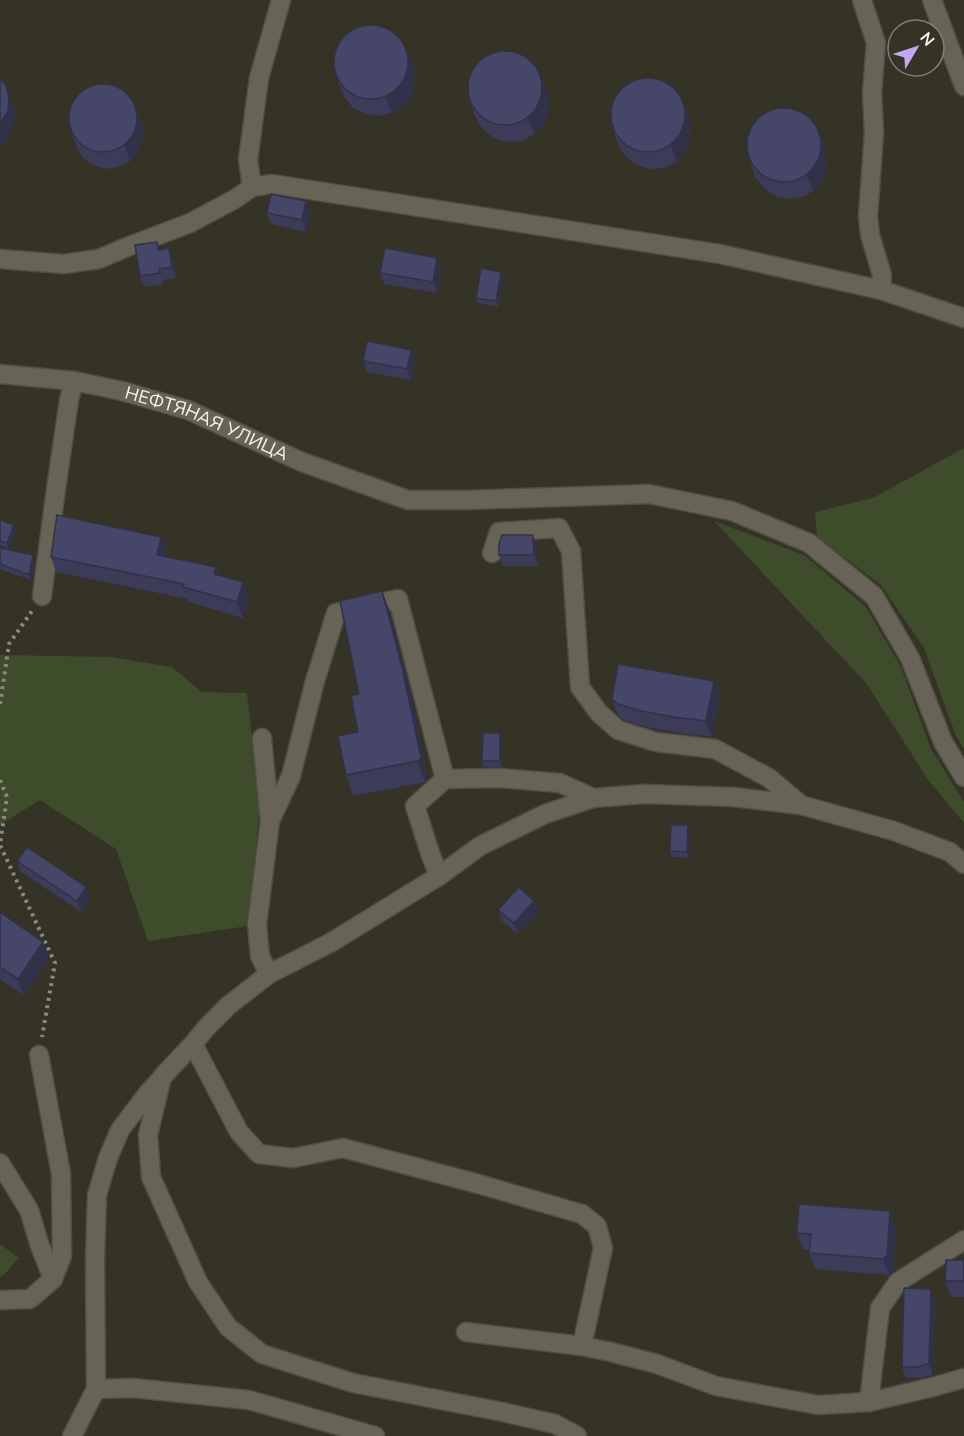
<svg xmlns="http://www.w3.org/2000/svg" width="964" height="1436" font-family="Mulish,sans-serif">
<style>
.green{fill:#3e4c2b}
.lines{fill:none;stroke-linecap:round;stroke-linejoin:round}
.minor-casing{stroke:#504e43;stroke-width:21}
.path{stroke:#8c897f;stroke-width:4;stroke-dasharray:3 4.5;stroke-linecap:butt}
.minor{stroke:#676457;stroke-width:18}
.wall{fill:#3c3c59}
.shaded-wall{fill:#313149}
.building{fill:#464668;stroke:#313149;stroke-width:1.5}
.labels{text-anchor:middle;stroke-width:5;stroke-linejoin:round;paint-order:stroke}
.street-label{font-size:18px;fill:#f5f3eb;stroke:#353226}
</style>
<rect width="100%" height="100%" fill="#353226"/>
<g class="green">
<path d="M964,448V749L956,736L924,648L881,585L817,537L815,512L873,498Z"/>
<path d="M714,521L804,555L866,607L901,667L931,749L964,802V823L929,781L866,683Z"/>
<path d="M0,655L111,657L172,667L202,692L247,693L260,808L248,926L148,941L116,849L40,800L0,825Z"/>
<path d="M0,1244L19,1258L2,1277L0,1276Z"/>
</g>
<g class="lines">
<g class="minor-casing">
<g id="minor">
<path d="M862,0L876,43L872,93L874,133L868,216L870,235L882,275L881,290"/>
<path d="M932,0L964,86"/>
<path d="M252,187L248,160L259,78L281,0"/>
<path d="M0,259L64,264L99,259L127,247L190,223L235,199L252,187L272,184L720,254L881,290L964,318"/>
<path id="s1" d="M0,374L74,381L122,391L188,410L302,462L408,500H466L649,494L732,511L809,543L874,596L910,658L943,742L964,777"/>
<path d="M492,553L499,532L559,528L571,551L580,687L599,713L618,730L656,742L715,749L769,778L801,805L894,831L950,852L964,864"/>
<path d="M42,596L55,496L69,400L74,381"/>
<path d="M262,738L270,821L257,925L260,956L269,974"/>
<path d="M270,821L291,776L315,681L336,613L398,599L445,779L499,778L560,783L593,798L644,794L734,797L801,805"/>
<path d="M439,876L430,853L415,806L445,779"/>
<path d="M193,1044L239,1132L259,1154L293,1158L343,1148L475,1183L582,1214L597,1226L603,1248L582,1346"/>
<path d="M0,1163L29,1210L40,1246L53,1279"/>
<path d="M0,1300L30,1299L53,1279L62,1256L61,1174L39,1055"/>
<path d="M466,1332L582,1346L611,1352L657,1364L716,1386L818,1405L869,1402L933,1387L964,1378"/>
<path d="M96,1389L133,1388L249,1400L375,1436"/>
<path d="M869,1402L880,1308L898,1282L964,1240"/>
<path d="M72,1436L96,1389L95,1259L97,1195L108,1158L120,1130L148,1093L159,1081"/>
<path d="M577,1436L555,1424L503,1412L353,1383L262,1354L228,1327L198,1282L151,1177L148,1135L162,1077L193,1044L206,1028L229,1005L269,974L330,943L439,876L480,846L545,814L593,798"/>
</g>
</g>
<g class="path">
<path d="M0,704L9,644L32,611"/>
<path d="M0,780L7,797L0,845L55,963L42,1037"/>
</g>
<use href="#minor" class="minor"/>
</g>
<g class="wall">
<path d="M406,47L412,63L415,76L413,90L410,98L404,105L392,113L379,116L365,114L352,107L343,95L337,78Z"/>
<path d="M547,93L549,102V111L544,124L534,134L522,141L508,142L494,138L483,129L475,116L469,100Z"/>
<path d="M684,105L690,121L691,134L688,147L683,155L677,162L664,168L650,169L637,165L625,156L618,144L612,127Z"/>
<path d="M136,108L142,124L143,136L138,152L130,161L118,167L106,169L93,165L82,157L76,145L70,129Z"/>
<path d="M818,129L824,146L827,159L826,172L819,185L813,191L805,196L791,199L777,197L765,189L755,177L750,161Z"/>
<path d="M310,212L306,232L271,224L267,213Z"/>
<path d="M160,250L173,259L176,278L163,280L164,284L144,287L140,276Z"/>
<path d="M441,269L437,293L384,284L380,273Z"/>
<path d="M503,278L498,307L478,303L476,298Z"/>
<path d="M363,361H415L411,380L367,372Z"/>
<path d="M0,520L14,525L16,531L9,549L0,545Z"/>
<path d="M537,546L538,566H503L499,555Z"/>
<path d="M0,548L35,561L31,580L0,569Z"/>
<path d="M167,552L166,557L216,567L219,575L243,582L249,598L243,618L189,602L188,599L56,572L51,557Z"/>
<path d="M382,591L390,612L410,689L428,779L425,782L353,796L346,775L358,732L359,694Z"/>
<path d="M720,697L712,737L680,733L647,727L624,720L618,715L612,699Z"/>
<path d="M502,738V767H484L482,761Z"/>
<path d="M688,825L690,831L689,858L672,857L670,851Z"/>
<path d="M17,861L90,898L81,912L21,872Z"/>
<path d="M498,910L538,912L518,934L502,921Z"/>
<path d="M0,912L49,958L23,995L0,979Z"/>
<path d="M896,1227L893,1272L889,1275L815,1269L809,1253V1250L803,1249L797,1233Z"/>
<path d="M964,1260V1297H951L945,1281Z"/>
<path d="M931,1289L935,1300L933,1375L920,1378H906L902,1367Z"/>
</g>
<g class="shaded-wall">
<path d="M406,47L412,63L415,76L413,90L410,98L404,105L392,113L386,97Z"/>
<path d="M542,77L547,93L549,102V111L544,124L534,134L528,118Z"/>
<path d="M6,86L12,102L15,114L13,127L5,141L0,144V123Z"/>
<path d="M684,105L690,121L691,134L688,147L683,155L677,162L671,146Z"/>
<path d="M136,108L142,124L143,136L138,152L130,161L124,145Z"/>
<path d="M818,129L824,146L827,159L826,172L819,185L813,191L807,175Z"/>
<path d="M306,201L310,212L306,232L302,220Z"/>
<path d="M169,248L173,259L176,278L172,267Z"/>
<path d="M437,258L441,269L437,293L433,282Z"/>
<path d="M501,272L503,278L498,307L496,301Z"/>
<path d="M411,350L415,361L411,380L407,369Z"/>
<path d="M14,525L16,531L9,549L7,543Z"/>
<path d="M533,535L537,546L538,566L534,555Z"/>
<path d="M161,537L167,552L163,570L157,555Z"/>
<path d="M33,555L35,561L31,580L29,575Z"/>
<path d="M216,567L221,582L214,574Z"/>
<path d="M243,582L249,598L243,618L237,602Z"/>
<path d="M382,591L390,612L410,689L428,779L425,782L417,761Z"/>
<path d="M714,681L720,697L712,737L706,721Z"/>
<path d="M500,733L502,738V767L500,761Z"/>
<path d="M688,825L690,831L689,858L687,852Z"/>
<path d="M86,887L90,898L81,912L77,901Z"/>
<path d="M534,901L538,912L518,934L514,923Z"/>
<path d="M43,942L49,958L23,995L18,979Z"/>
<path d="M890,1211L896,1227L893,1272L889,1275L883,1259Z"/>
<path d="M931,1289L935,1300L933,1375L929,1364Z"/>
</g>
<g class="building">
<circle cx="371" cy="62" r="37"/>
<circle cx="505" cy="88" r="37"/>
<circle cx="648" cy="115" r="37"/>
<path d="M0,78L6,86L9,98L8,111L0,123Z"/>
<circle cx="103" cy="118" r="34"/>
<circle cx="784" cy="145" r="37"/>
<path d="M271,194L306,201L302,220L267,213Z"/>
<path d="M157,242L158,250L169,248L172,267L159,269L160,273L140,276L135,245Z"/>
<path d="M385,248L437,258L433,282L380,273Z"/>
<path d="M481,268L501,272L496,301L476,298Z"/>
<path d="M367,341L411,350L407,369L363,361Z"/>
<path d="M57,515L161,537L157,555L216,567L214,574L243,582L237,602L183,587L184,584L51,557Z"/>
<path d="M0,520L14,525L7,543L0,541Z"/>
<path d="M502,535H533L534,555H499V544Z"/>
<path d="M0,548L33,555L29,575L0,564Z"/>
<path d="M382,591L402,667L421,758L417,761L346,775L338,736L358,732L351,696L359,694L340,601Z"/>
<path d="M618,664L714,681L706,721L674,717L641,711L618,704L612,699Z"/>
<path d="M483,733H500V761H482Z"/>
<path d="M671,825H688L687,852L670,851Z"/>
<path d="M27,847L86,887L77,901L17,861Z"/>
<path d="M519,887L534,901L514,923L498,910Z"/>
<path d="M0,912L43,942L18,979L0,967Z"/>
<path d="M799,1204L890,1211L887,1256L883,1259L809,1253L811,1234L797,1233Z"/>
<path d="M946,1260H964V1281H945Z"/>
<path d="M904,1288L931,1289L929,1364L916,1367H902Z"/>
</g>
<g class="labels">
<g class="street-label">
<text dy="6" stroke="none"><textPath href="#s1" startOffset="214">НЕФТЯНАЯ УЛИЦА</textPath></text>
</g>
</g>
<g transform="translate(916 48) rotate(51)"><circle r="28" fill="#353226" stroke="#827f75" stroke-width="1.5"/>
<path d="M0-4.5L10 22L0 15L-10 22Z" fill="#c5a7f1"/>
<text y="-9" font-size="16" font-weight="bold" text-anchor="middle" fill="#f5f3eb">N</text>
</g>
</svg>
